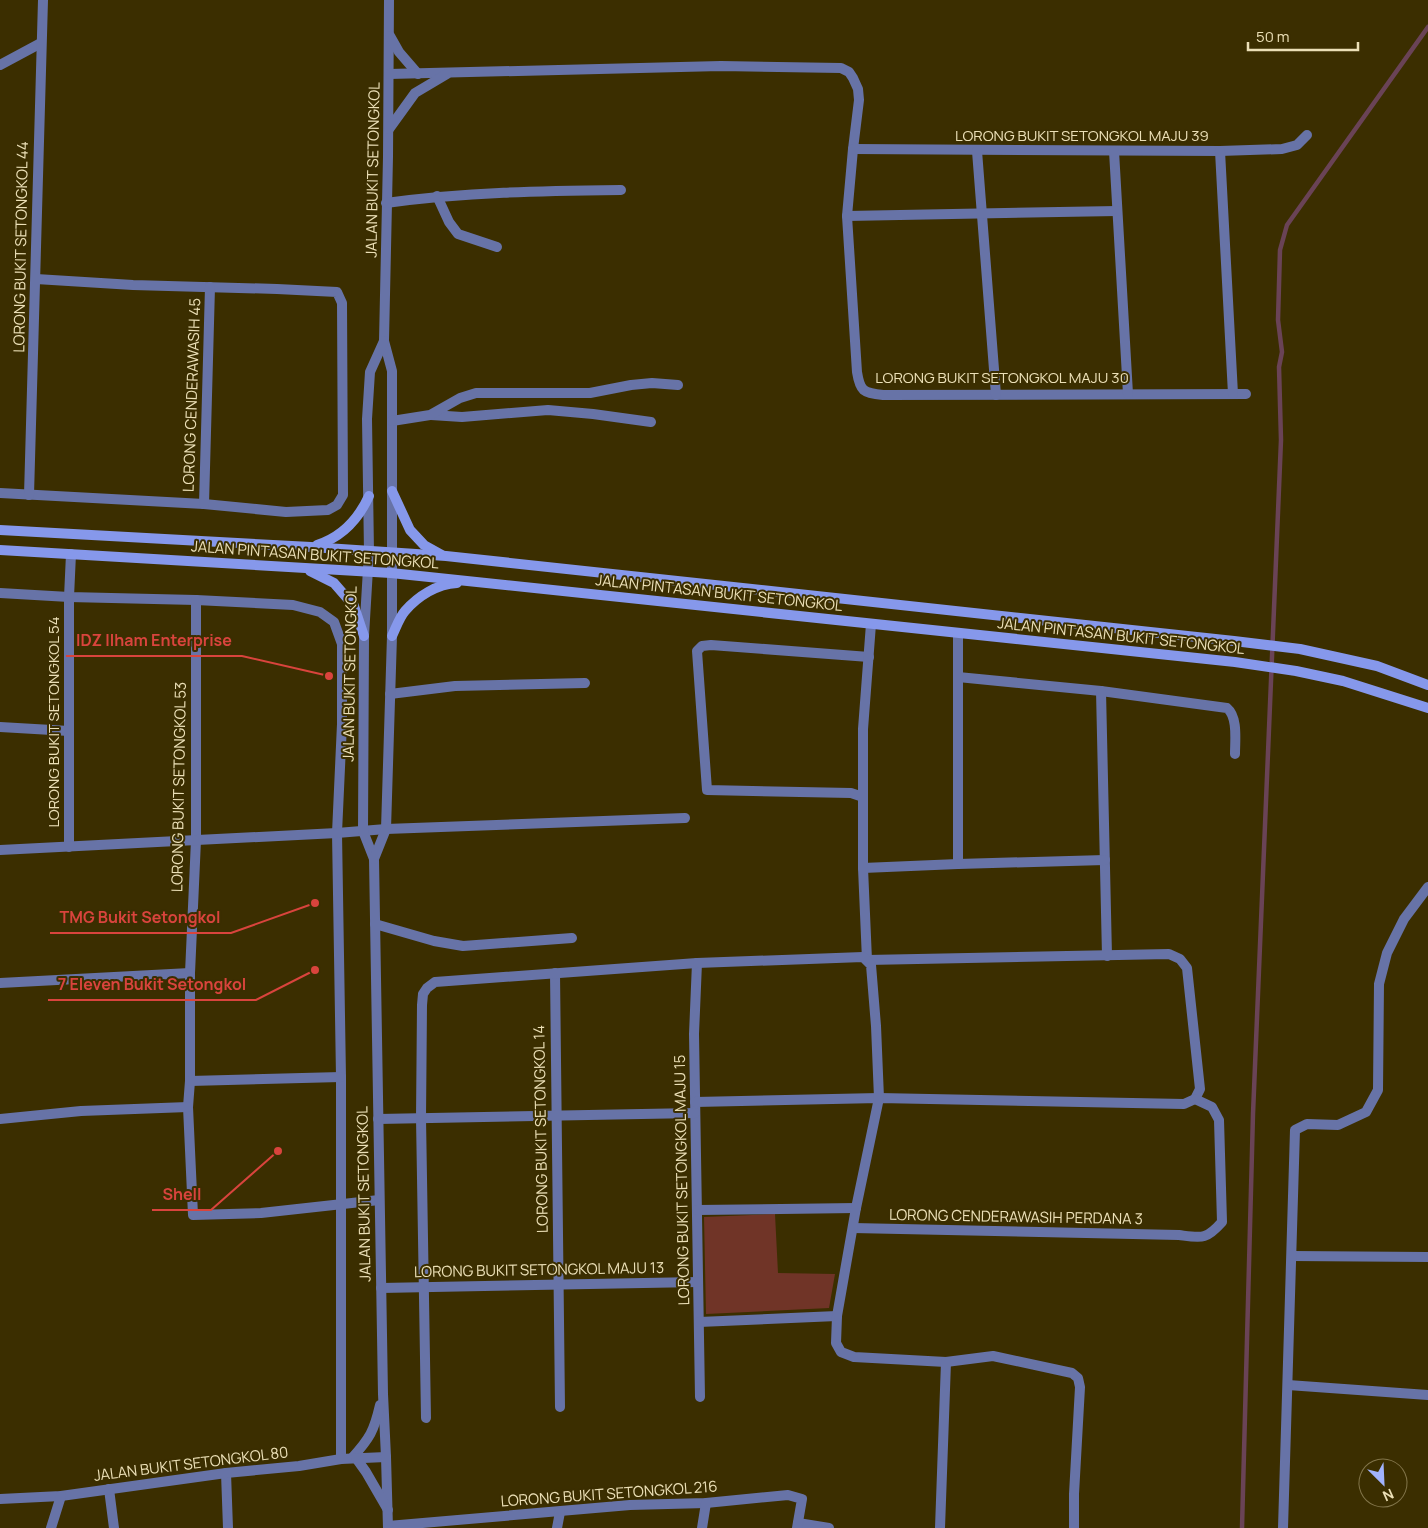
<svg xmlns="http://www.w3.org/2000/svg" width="1428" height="1528" font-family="Manrope,sans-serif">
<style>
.green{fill:#703427}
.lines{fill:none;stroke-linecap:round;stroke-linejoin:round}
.stream{stroke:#6a4356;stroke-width:4.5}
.minor{stroke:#6773a7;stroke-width:10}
.tertiary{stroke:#6773a7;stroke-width:10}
.secondary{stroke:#8698eb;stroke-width:10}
.labels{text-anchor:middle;stroke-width:4;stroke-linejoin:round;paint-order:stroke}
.street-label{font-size:15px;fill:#ece0b7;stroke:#3b2e00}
.leader{fill:none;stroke:#d9443d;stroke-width:2}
.callout-dot{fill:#d9443d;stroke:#3b2e00;stroke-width:2}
.callout-label{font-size:16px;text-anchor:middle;font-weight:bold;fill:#d9443d;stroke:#3b2e00;stroke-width:4;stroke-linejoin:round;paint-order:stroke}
</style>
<rect width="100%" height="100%" fill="#3b2e00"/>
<path class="green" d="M775,1214L778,1273L835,1274L829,1308L706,1314L704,1217Z"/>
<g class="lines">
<path class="stream" d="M1242,1528L1253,1114L1281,440L1279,367L1282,352L1278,320L1280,250L1287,225L1428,27"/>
<g class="minor">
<path d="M389,0L388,157L384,341L392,371V553"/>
<path d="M390,36L399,52L418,74"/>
<path d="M0,65L41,43"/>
<path d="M389,74L721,66L841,68L849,72L853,78L858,89L859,100L853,149L847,216L857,372C860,391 863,393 883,395L1246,394"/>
<path d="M389,129L415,93L447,74"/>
<path d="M853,149L1220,151L1282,149L1297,145L1307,135"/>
<path d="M977,151L996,395"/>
<path d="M1114,151L1128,394"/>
<path d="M1220,151L1233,394"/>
<path d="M437,196L449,222L458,234L497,247"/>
<path d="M386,203C466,192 541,191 621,190"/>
<path d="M847,216L1117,211"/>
<path d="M431,415L462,417L548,410L593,414L651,422"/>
<path d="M392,421L430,415L460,398L476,393H590L631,385L652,383L678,385"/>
<path d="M0,493L204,504L286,512L328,510L337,505L343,495L342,303L337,292L277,289L133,285L36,279"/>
<path d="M29,495L43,0"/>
<path d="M204,504L210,287"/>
<path d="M369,552L367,419L370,372L384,341"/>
<path d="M0,593L69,597L196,600L293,605L320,612L334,622L342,644V724L337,833L341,1077V1459"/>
<path d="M196,600V840L190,973V1081L188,1107L193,1215L261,1213L379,1200"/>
<path d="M958,677L1101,691L1227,708C1238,717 1235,740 1235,754"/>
<path d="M1101,691L1107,956"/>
<path d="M390,694L455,686L585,683"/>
<path d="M0,727L69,731"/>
<path d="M863,797L851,793L707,790L697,651L702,646L711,645L869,657"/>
<path d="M69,847V597L71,554"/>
<path d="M0,850L337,833L386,829L685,818"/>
<path d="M958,864V633"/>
<path d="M863,868L958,864L1105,860"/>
<path d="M375,924L434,941L463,946L572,938"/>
<path d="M867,960L863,868V729L871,624"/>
<path d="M697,963L694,1034L700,1397"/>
<path d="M555,973L560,1407"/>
<path d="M0,983L190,973"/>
<path d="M190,1081L341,1077"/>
<path d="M695,1102L879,1098L1184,1104L1195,1099L1200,1089L1187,968L1180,959L1169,954L867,960"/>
<path d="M0,1119L81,1111L188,1107"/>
<path d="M378,1119L695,1113"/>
<path d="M697,1210L856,1208"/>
<path d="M853,1228L1179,1235C1202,1238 1206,1240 1222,1222L1219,1120L1212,1107L1195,1099"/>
<path d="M1292,1256L1428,1257"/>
<path d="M381,1288L698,1282"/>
<path d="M699,1322L837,1316"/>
<path d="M1288,1385L1428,1395"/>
<path d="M426,1418L421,1118L422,1005L423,994L427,988L435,982L697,963L863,957L871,965L876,1026L879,1098L856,1208L837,1316L836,1343L841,1352L854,1357L946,1362L993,1356L1072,1373L1078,1378L1080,1387L1074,1494V1528"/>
<path d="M226,1473L228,1528"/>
<path d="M109,1489L114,1528"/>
<path d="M0,1499L61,1496L226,1473L299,1466L341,1459L386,1457"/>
<path d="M798,1523L829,1528"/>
<path d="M388,1526L630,1505L706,1503L788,1495L802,1499L797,1528"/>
<path d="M51,1528L61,1496"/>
<path d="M557,1528L560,1512"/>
<path d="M702,1528L706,1503"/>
<path d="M940,1528L946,1362"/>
<path d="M1283,1528L1295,1130L1307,1124L1338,1125L1366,1112L1378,1090L1379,984L1387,953L1404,919L1428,887"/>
</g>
<g class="tertiary">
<path d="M369,552L364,636L363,831L374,859L383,1394L386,1457L388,1528"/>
<path d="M374,859L386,829L392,636V553"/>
<path d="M352,1458C370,1438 374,1431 380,1405"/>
<path d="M356,1458L366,1472L388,1510"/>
</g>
<g class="secondary">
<path d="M392,491L410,530L424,545L442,555"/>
<path d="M0,530L311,547L446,556L1234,641L1300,649L1377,666L1428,685"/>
<path d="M317,545C342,537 358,520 369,496"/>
<path d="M0,550L391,573L1235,662L1296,671L1343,681L1428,708"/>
<path d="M310,571L334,583L354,606L364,636"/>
<path d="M392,636C396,628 399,618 405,611C418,596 437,584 457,583"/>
</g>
</g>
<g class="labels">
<g class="street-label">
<text x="1082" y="141">LORONG BUKIT SETONGKOL MAJU 39</text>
<text transform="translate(373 170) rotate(-89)" y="5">JALAN BUKIT SETONGKOL</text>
<text transform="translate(21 247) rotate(-89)" y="5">LORONG BUKIT SETONGKOL 44</text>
<text x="1002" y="383">LORONG BUKIT SETONGKOL MAJU 30</text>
<text transform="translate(192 395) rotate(-88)" y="5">LORONG CENDERAWASIH 45</text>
<text transform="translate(315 555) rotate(4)" y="5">JALAN PINTASAN BUKIT SETONGKOL</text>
<text transform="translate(719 593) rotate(6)" y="5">JALAN PINTASAN BUKIT SETONGKOL</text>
<text transform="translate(1121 636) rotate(6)" y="5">JALAN PINTASAN BUKIT SETONGKOL</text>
<text transform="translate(350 674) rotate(-89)" y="5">JALAN BUKIT SETONGKOL</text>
<text transform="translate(54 722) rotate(-90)" y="5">LORONG BUKIT SETONGKOL 54</text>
<text transform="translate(179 787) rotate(-89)" y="5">LORONG BUKIT SETONGKOL 53</text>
<text transform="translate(541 1129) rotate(-91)" y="5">LORONG BUKIT SETONGKOL 14</text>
<text transform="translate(682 1180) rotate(-91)" y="5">LORONG BUKIT SETONGKOL MAJU 15</text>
<text transform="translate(364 1194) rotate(-91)" y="5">JALAN BUKIT SETONGKOL</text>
<text transform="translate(1016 1217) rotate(1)" y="5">LORONG CENDERAWASIH PERDANA 3</text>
<text transform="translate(539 1270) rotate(-1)" y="5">LORONG BUKIT SETONGKOL MAJU 13</text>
<text transform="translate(191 1464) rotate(-7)" y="5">JALAN BUKIT SETONGKOL 80</text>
<text transform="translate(609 1494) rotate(-4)" y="5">LORONG BUKIT SETONGKOL 216</text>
</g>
</g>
<path class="leader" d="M329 676L242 656H66M315 903L231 933H50M315 970L256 1000H48M278 1151L211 1210H152"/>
<g class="callout-dot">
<circle cx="329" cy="676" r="5"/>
<circle cx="315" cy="903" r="5"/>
<circle cx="315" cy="970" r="5"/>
<circle cx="278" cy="1151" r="5"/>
</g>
<g class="callout-label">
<text x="154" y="646">IDZ Ilham Enterprise</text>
<text x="140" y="923">TMG Bukit Setongkol</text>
<text x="152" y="990">7 Eleven Bukit Setongkol</text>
<text x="182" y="1200">Shell</text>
</g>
<g transform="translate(1383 1483) rotate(156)"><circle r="24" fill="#3b2e00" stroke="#827549"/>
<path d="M0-4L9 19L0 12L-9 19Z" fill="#a1b3fd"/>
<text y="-8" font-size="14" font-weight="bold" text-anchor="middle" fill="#ece0b7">N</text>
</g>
<path d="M1248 42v8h110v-8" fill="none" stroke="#ece0b7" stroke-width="2.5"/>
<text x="1256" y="42" font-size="15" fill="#ece0b7" stroke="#3b2e00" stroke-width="4" paint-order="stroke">50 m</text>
</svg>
